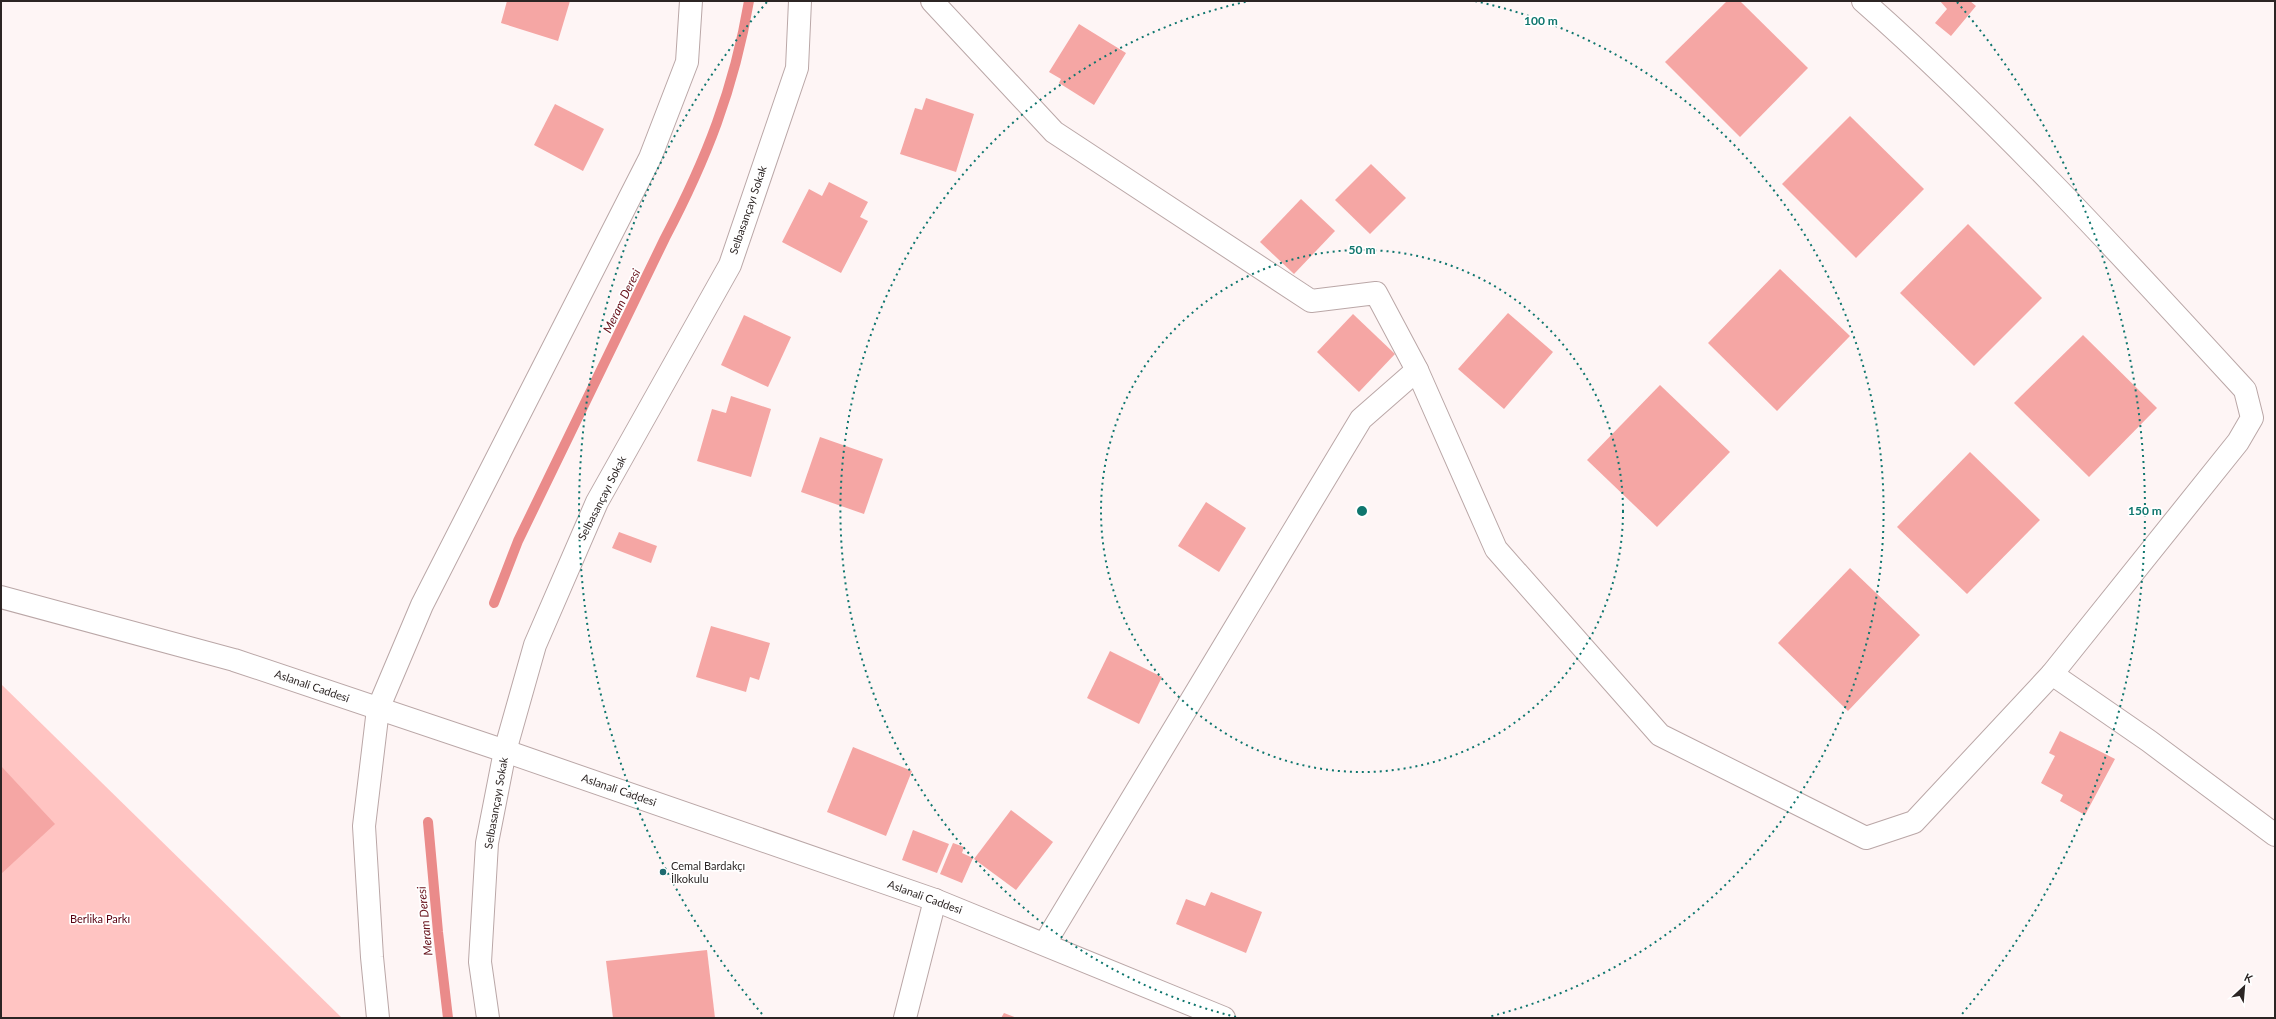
<svg xmlns="http://www.w3.org/2000/svg" width="2276" height="1019" font-family="Lato,sans-serif">
<style>
.green{fill:#ffc4c2}
.lines{fill:none;stroke-linecap:round;stroke-linejoin:round}
.stream{stroke:#ea8b8a;stroke-width:10}
.building{fill:#f5a6a4}
.minor-casing{stroke:#baa7a7;stroke-width:24}
.tertiary-casing{stroke:#baa7a7;stroke-width:24}
.minor{stroke:#fff;stroke-width:22}
.tertiary{stroke:#fff;stroke-width:22}
.ring{fill:none;stroke:#0f766e;stroke-width:2;stroke-dasharray:2 4}
.poi-dot{fill:#1e6a6f;stroke:#fff;stroke-width:1.5}
.labels{text-anchor:middle;stroke-width:3.5;stroke-linejoin:round;paint-order:stroke}
.street-label{font-size:11px;fill:#2c2524;stroke:#fff}
.poi-label{font-size:11px;fill:#2c2524;stroke:#fff;text-anchor:start}
.park-label{font-size:11px;fill:#5a0211;stroke:#fff}
.water-label{font-size:12px;font-style:italic;fill:#68131c;stroke:#fff}
.centre{fill:#0f766e;stroke:#fff;stroke-width:2}
.ring-label{font-size:12px;text-anchor:middle;font-weight:bold;fill:#0f766e;stroke:#fff;stroke-width:3.5;stroke-linejoin:round;paint-order:stroke}
</style>
<rect width="100%" height="100%" fill="#fef5f5"/>
<path class="green" d="M1,684L342,1018H1Z"/>
<g class="lines">
<g class="stream">
<path d="M494,603L518,541L665,238C706,160 734,89 749,1"/>
<path d="M428,822L438,932L448,1018"/>
</g>
</g>
<g class="building">
<path d="M507,1H570L558,41L501,23Z"/>
<path d="M1727,1H1740L1808,68L1740,137L1665,62Z"/>
<path d="M1940,1H1970L1976,6L1951,36L1935,23L1947,9Z"/>
<path d="M1079,24L1126,53L1094,105L1059,83L1061,79L1049,72Z"/>
<path d="M926,98L974,114L956,172L900,154L915,108L922,110Z"/>
<path d="M555,104L604,129L583,171L534,145Z"/>
<path d="M1850,116L1924,189L1856,258L1782,184Z"/>
<path d="M1371,164L1406,198L1370,234L1335,200Z"/>
<path d="M829,182L868,202L860,217L868,221L841,273L782,242L809,189L822,196Z"/>
<path d="M1301,199L1335,231L1294,274L1260,242Z"/>
<path d="M1968,224L2042,298L1974,366L1900,293Z"/>
<path d="M1780,269L1850,336L1777,411L1708,343Z"/>
<path d="M1508,313L1553,352L1504,409L1458,369Z"/>
<path d="M1353,314L1395,354L1359,392L1317,352Z"/>
<path d="M744,315L791,337L768,387L721,365Z"/>
<path d="M2083,335L2157,408L2089,477L2014,403Z"/>
<path d="M1660,385L1730,452L1657,527L1587,460Z"/>
<path d="M731,396L771,409L751,477L697,461L712,409L726,413Z"/>
<path d="M820,437L883,459L864,514L801,492Z"/>
<path d="M1970,452L2040,520L1967,594L1897,527Z"/>
<path d="M1206,502L1246,528L1219,572L1178,546Z"/>
<path d="M619,532L657,546L651,563L612,548Z"/>
<path d="M1850,568L1920,635L1848,711L1778,643Z"/>
<path d="M711,626L770,643L759,680L750,677L746,692L696,677Z"/>
<path d="M1110,651L1162,677L1139,724L1087,698Z"/>
<path d="M2060,731L2115,759L2085,815L2060,801L2063,795L2041,783L2055,756L2049,753Z"/>
<path d="M853,747L912,771L886,836L827,812Z"/>
<path d="M1,766L55,824L1,874Z"/>
<path d="M1011,810L1053,842L1016,890L974,859Z"/>
<path d="M913,830L949,844L937,873L902,860Z"/>
<path d="M953,843L964,847L962,853L973,858L962,883L940,874Z"/>
<path d="M1211,892L1262,912L1246,953L1176,924L1186,899L1205,906Z"/>
<path d="M707,950L715,1018H613L606,961Z"/>
<path d="M1004,1013L1017,1018H1001Z"/>
</g>
<g class="lines">
<g class="minor-casing">
<g id="minor">
<path d="M932,1L1054,132L1311,301L1376,293L1417,370L1496,549L1660,735L1866,838L1914,822L2052,674L2149,741L2275,835"/>
<path d="M1863,1C1999,121 2122,256 2245,390L2252,418L2238,442L2052,674"/>
<path d="M1045,943L1361,419L1417,370"/>
<path d="M378,1018L372,957L364,826L378,709L422,605L650,158L687,62L691,1"/>
<path d="M488,1018L480,962L487,843L505,751L535,645L597,502L730,265L797,68L800,1"/>
<path d="M905,1018L935,900"/>
</g>
</g>
<g class="tertiary-casing">
<path id="tertiary" d="M1,597L234,660L505,751L935,900L1224,1018"/>
</g>
<use href="#minor" class="minor"/>
<use href="#tertiary" class="tertiary"/>
</g>
<g class="ring">
<circle cx="1362" cy="511" r="261"/>
<path d="M1236 1017A522 522 0 0 1 1249 1M1475 1A522 522 0 0 1 1488 1017"/>
<path d="M762 1014A783 783 0 0 1 767 2M1957 2A783 783 0 0 1 1962 1014"/>
</g>
<circle class="poi-dot" cx="663" cy="872" r="4"/>
<g class="labels">
<g class="street-label">
<text transform="translate(748 210) rotate(-71)" y="4">Selbasançayı Sokak</text>
<text transform="translate(602 498) rotate(-63)" y="4">Selbasançayı Sokak</text>
<text transform="translate(312 686) rotate(19)" y="4">Aslanali Caddesi</text>
<text transform="translate(619 790) rotate(19)" y="4">Aslanali Caddesi</text>
<text transform="translate(496 803) rotate(-80)" y="4">Selbasançayı Sokak</text>
<text transform="translate(925 897) rotate(20)" y="4">Aslanali Caddesi</text>
</g>
<g class="poi-label">
<text x="671" y="870">Cemal Bardakçı<tspan x="671" dy="13">İlkokulu</tspan></text>
</g>
<g class="park-label">
<text x="100" y="923">Berlika Parkı</text>
</g>
<g class="water-label">
<text transform="translate(622 301) rotate(-64)" y="4">Meram Deresi</text>
<text transform="translate(425 921) rotate(-96)" y="4">Meram Deresi</text>
</g>
</g>
<circle cx="1362" cy="511" r="6" class="centre"/>
<g class="ring-label">
<text x="1541" y="25">100 m</text>
<text x="1362" y="254">50 m</text>
<text x="2145" y="515">150 m</text>
</g>
<rect width="2276" height="1019" fill="none" stroke="#2c2524" stroke-width="4"/>
<g transform="translate(2244 987) rotate(26)" stroke="#ffffff" stroke-width="3" paint-order="stroke">
<path d="M0-3L7 15L0 10L-7 15Z" fill="#2c2524"/>
<text y="-6" font-size="11" font-weight="bold" text-anchor="middle" fill="#2c2524">K</text>
</g>
</svg>
